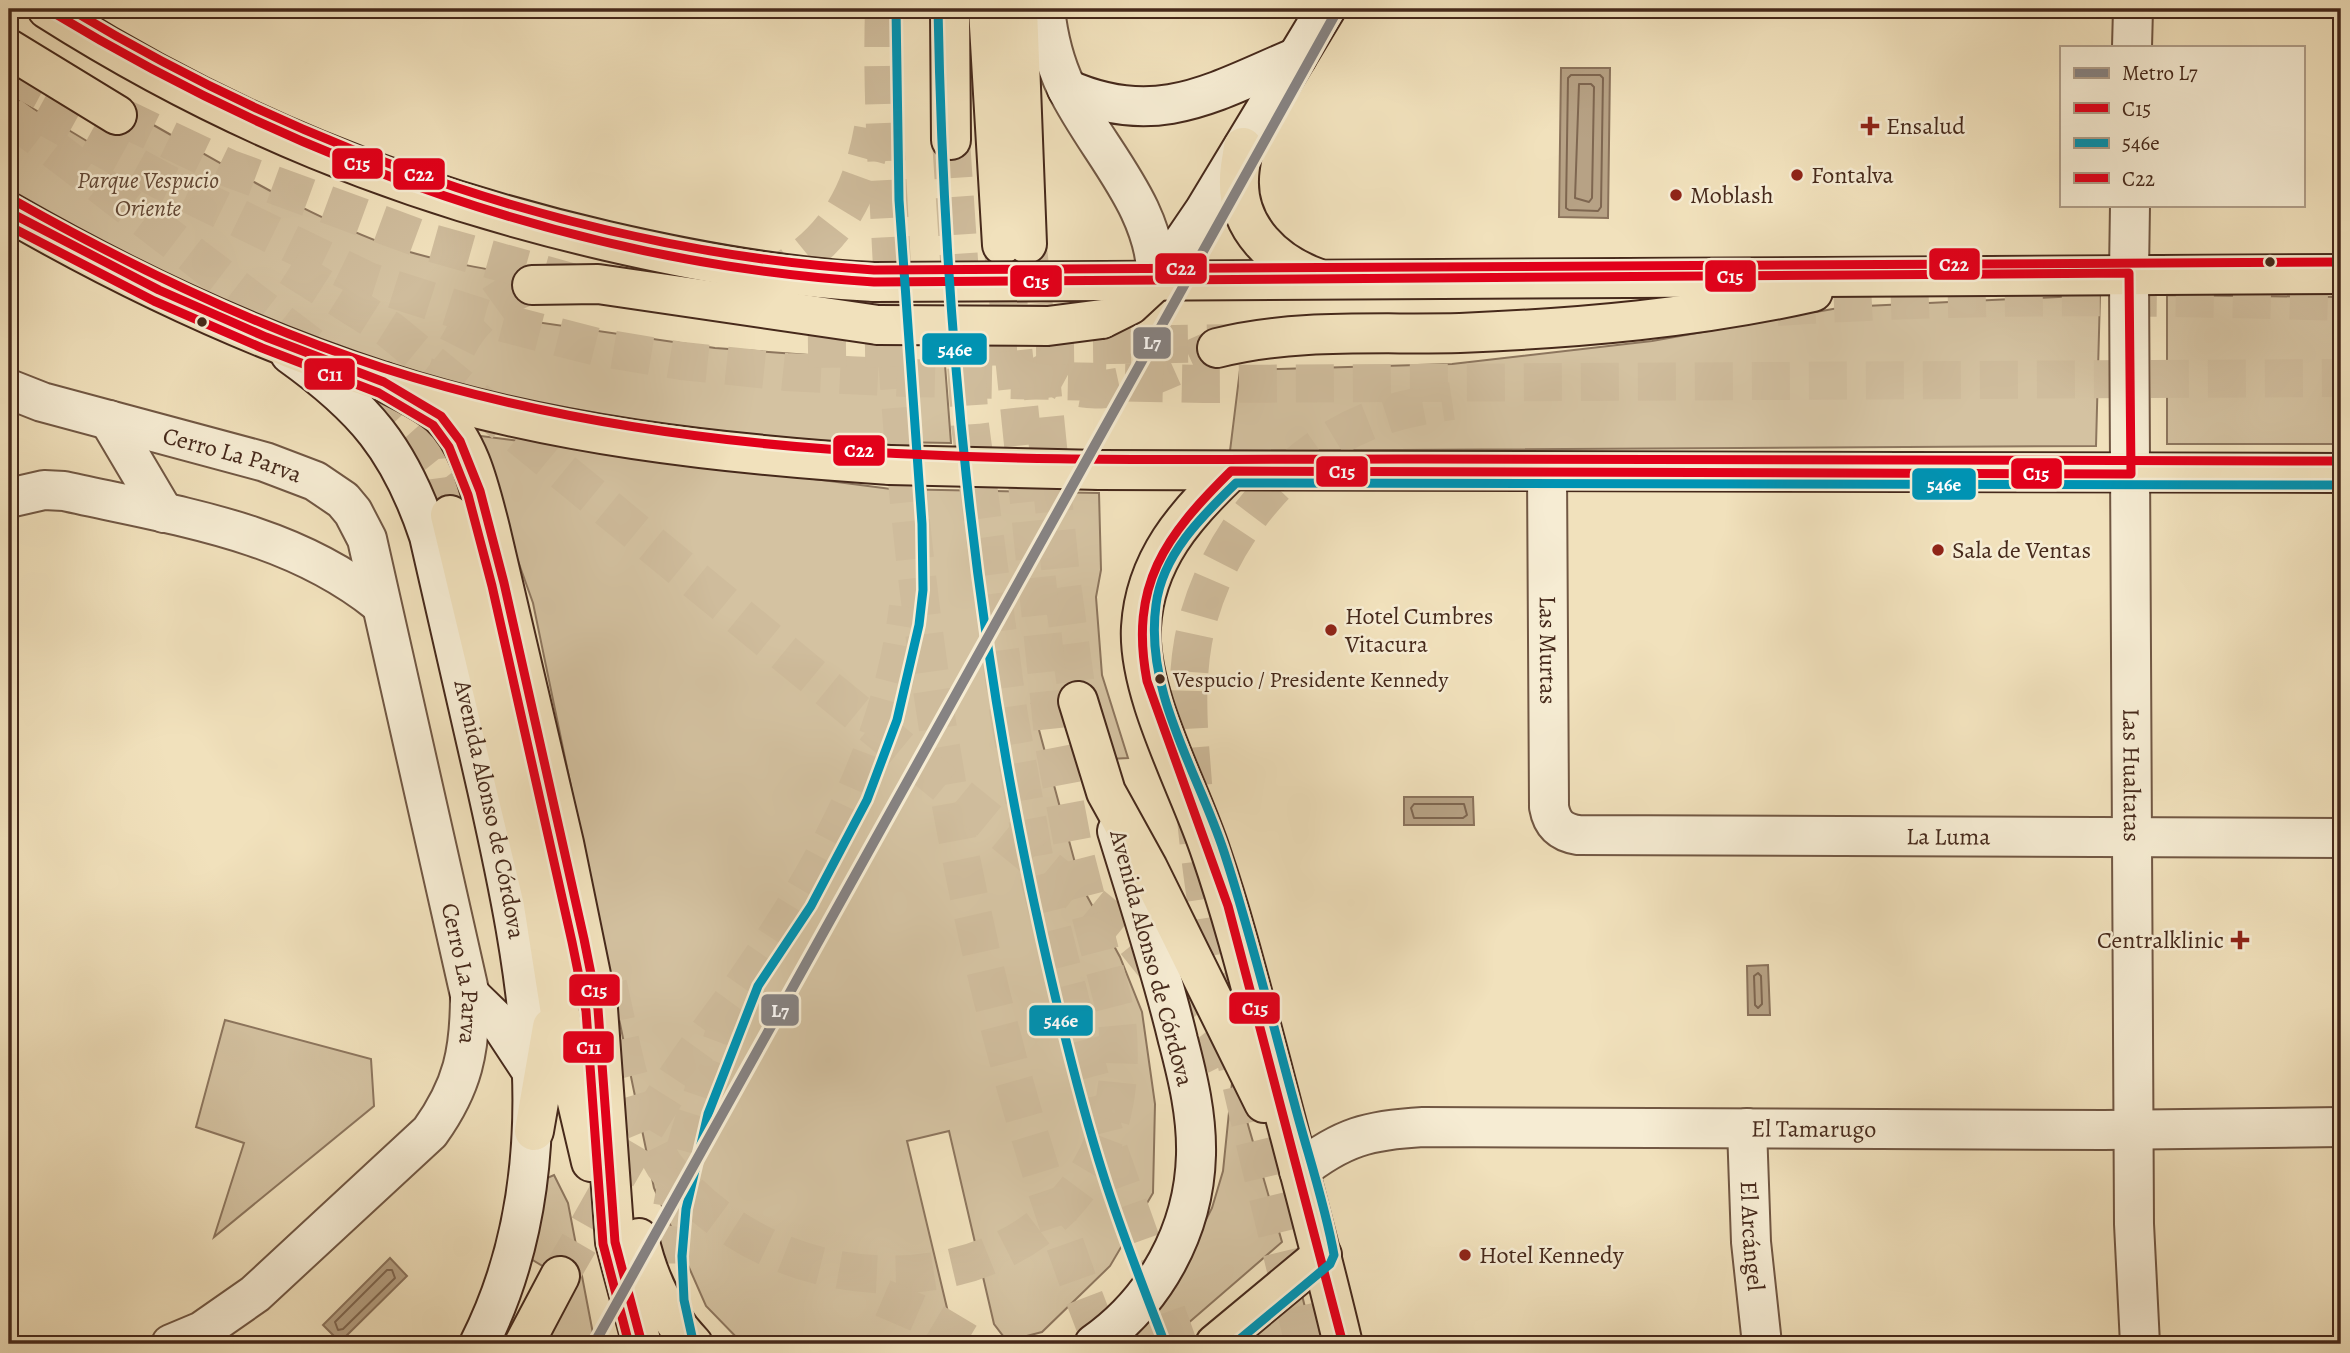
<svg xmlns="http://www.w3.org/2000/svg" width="2350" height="1353" font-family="Alegreya,serif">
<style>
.green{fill:#d4c2a1;stroke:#8d765e;stroke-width:2}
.water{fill:#b7a285;stroke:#8a725b;stroke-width:2}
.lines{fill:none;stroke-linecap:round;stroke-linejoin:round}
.shore{stroke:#7e6650;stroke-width:2}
.primary-tunnel{stroke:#cfbc9c;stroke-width:38;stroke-dasharray:38 19;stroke-linecap:butt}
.motorway-tunnel{stroke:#cfbc9c;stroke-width:38;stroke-dasharray:38 19;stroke-linecap:butt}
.minor-casing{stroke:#715743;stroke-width:42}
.tertiary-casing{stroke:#715743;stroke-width:42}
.secondary-casing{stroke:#46291b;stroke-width:42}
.primary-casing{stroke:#46291b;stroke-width:42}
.motorway-casing{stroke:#46291b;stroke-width:42}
.minor{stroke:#f6ecd3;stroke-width:38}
.tertiary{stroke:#f6ecd3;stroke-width:38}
.secondary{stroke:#f6ecd3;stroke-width:38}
.primary{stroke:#f1e1bc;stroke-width:38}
.motorway{stroke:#f1e1bc;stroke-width:38}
.primary-bridge-casing{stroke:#46291b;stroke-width:42;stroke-linecap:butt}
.primary-bridge{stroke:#f1e1bc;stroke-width:38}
.bus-1-casing{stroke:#f6ecd3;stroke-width:14}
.bus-2-casing{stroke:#f6ecd3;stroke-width:14}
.bus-3-casing{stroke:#f6ecd3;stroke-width:14}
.bus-4-casing{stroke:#f6ecd3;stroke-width:14}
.bus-1{stroke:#e2001a;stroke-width:9}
.bus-2{stroke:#0093b3;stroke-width:9}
.bus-3{stroke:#e2001a;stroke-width:9}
.bus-4{stroke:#e2001a;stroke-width:9}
.metro-1-casing{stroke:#f6ecd3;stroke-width:16}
.metro-1{stroke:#868383;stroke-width:10}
.poi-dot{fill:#8f2418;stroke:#f6ecd3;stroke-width:2.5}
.bus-dot{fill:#46291b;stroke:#f6ecd3;stroke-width:2.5}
.labels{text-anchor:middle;stroke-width:5;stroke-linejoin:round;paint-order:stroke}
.bus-label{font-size:22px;fill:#46291b;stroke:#f6ecd3;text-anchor:start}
.poi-label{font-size:24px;fill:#46291b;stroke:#f6ecd3;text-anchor:start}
.park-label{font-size:24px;font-style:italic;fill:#624836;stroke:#f6ecd3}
.street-label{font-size:24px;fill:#46291b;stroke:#f6ecd3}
.line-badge{stroke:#f6ecd3;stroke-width:2.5}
.badge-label{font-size:19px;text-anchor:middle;font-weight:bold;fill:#fff}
</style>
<rect width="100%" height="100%" fill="#f1e1bc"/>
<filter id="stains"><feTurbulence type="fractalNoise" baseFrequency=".00286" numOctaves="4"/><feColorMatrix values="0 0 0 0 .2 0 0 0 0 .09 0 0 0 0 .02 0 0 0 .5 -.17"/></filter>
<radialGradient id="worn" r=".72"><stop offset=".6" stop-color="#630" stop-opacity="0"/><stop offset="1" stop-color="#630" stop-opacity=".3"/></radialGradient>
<g class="green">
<path d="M9,94L100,149L125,109C210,156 294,210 385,244C426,259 470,266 514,274L515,319L715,348L945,365L951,443L774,440L527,413L291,337L9,194Z"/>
<path d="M2100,295L2096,446L1230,451L1240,370L1452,364L1652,341L1844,307Z"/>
<path d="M2167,295L2341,297V444H2167Z"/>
<path d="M473,435L891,489L1099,493L1101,570L1096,597L1102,675L1128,758L1109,759L1091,691L1032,704L1081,885L1120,957L1142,1012L1155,1104L1153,1193L1110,1266L1042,1332L1007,1341L994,1324L949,1131L907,1141L953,1333L951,1344H743L706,1306L654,1188L533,603Z"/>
<path d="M225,1020L371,1059L374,1106L214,1237L244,1143L196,1127Z"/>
<path d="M1233,1073L1282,1242L1164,1344H1114L1180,1271L1212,1208L1223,1171Z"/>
<path d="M554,1175L568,1203L595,1344H538L569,1282L531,1259L545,1179Z"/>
<path d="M1300,1287L1314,1344H1233Z"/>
</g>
<g class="water">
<path d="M1561,68H1610L1608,218L1559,217Z"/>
<path d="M1404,797H1473L1474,825H1404Z"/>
<path d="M1768,965L1770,1015H1748L1747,966Z"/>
<path d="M390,1258L407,1276L340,1342L323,1325Z"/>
</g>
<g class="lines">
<g class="shore">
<path d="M1571,75H1600L1603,78L1601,207L1598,211L1569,210L1566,208L1568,78Z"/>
<path d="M1579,84H1591L1594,87L1592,198L1589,202L1575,198Z"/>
<path d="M1414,804H1464L1467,815L1463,818H1414L1411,808Z"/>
<path d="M1758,973L1761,976L1762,1004L1758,1008L1755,1005L1754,976Z"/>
<path d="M387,1270H392L395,1278L343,1329L338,1330L335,1322Z"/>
</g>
<g class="primary-tunnel">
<path d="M1028,247L1061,577L1078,701"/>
<path d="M1038,355C1077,426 1164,369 1217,348"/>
<path d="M450,515C432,426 429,319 532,285"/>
</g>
<g class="motorway-tunnel">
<path d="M884,9C881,102 889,196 893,289C912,649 969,1008 1102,1344"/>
<path d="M9,73L78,110"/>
<path d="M37,112L162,181L368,281L484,318L597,347L682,361L786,372L907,378L1204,384L2341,378"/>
<path d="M9,115L387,404C426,445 460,485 487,535"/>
<path d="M117,115L228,168L432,243L571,282"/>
<path d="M951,140L970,425L1008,710L1035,862L1108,1148L1178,1344"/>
<path d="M290,267L390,330L1133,939L1211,1036L1232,1077"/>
<path d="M758,283C829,252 860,202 873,129"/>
<path d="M1777,307C1964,294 2154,296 2341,302"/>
<path d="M808,349L1252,343"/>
<path d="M608,984C622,1045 631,1110 664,1165C810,1353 1153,1297 1116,1013L1074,851L1054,745L1003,250"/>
<path d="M560,1276C597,1213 632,1147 672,1085C696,1048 724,1013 749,977C827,864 891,745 908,607"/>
<path d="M883,1298L918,1313L970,1344"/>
<path d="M674,1320C650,1230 694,1116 725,1032"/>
<path d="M1304,1344C1261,1163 1209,982 1194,796C1190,744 1184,694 1193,642C1210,548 1282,454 1372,420C1397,410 1424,405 1452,401"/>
</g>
<g class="minor-casing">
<g id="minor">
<path d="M2132,47L2133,9"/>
<path d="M2129,273L2130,205"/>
<path id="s1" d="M9,389L42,402L265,462L315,481L343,500L353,512L367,539L470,995C470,1051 463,1086 430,1132L255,1294L202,1331L171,1344"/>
<path d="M109,420L164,513"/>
<path id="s2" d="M1547,472L1549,807C1552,824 1560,832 1578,835L2341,838"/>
<path d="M9,498L44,490L64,491C175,516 288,530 379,603"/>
<path id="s3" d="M1747,1128L1751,1242L1762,1344"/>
<path id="s4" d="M1299,1171C1342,1137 1369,1130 1423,1127L2104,1130L2341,1127"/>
</g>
</g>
<g class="tertiary-casing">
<g id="tertiary">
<path d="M1045,9C1048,36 1054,62 1066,87C1098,152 1156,205 1157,280"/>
<path id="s5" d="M2129,273L2134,1224L2140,1344"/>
</g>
</g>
<g class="secondary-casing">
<g id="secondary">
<path d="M1067,89C1157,129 1214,92 1297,57"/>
<path d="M1157,280L1204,211L1326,9"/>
<path id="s6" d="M290,354C364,407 400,449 429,536C448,620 468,705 487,789C528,972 568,1168 479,1344"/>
<path d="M470,995L501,1025L530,1069"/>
<path d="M1094,1344C1155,1301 1194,1231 1196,1155C1197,1116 1188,1078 1178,1040C1161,969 1138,900 1117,831"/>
</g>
</g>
<g class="primary-casing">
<g id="primary">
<path d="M47,9C225,122 401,193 607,241C694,261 784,278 874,282"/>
<path d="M1018,9L1027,244"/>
<path d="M1243,147C1242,157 1239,168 1239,179C1237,228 1275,263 1317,278"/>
<path d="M9,212C127,280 255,340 384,382C547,435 720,454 890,465"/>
<path d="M1103,281L2341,274"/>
<path d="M532,285L598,284L878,325"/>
<path d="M1102,319L1130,305L1157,280"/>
<path d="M1217,348C1296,328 1380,335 1460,333C1580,328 1697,318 1813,292"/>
<path d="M384,382C403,392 424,401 440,415C470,442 480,490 490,528L564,843L598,1009L615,1242L642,1344"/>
<path d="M1099,470L2341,473"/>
<path d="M1231,471C1185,515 1145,560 1141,627C1137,694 1190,788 1211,853C1235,923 1253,996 1272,1067C1296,1160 1321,1251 1343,1344"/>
<path d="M450,515L542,898L568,1064L591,1162"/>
<path d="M1078,701L1106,792L1148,868L1264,1103"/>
<path d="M534,1131L552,1027"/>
<path d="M639,1238C648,1277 665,1315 693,1344"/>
</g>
</g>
<g class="motorway-casing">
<g id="motorway">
<path d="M950,9L951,140"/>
<path d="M988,9L1002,245"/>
<path d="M9,49L117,115"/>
<path d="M524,1344L560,1276"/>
<path d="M1215,1344L1322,1255"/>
</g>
</g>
<use href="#minor" class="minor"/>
<use href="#tertiary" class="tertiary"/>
<use href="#secondary" class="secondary"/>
<use href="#primary" class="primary"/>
<use href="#motorway" class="motorway"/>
<g class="primary-bridge-casing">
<g id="primary-bridge">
<path d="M874,282L1103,281"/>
<path d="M878,325L1048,326L1102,319"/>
<path d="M890,465L1099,470"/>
</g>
</g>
<use href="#primary-bridge" class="primary-bridge"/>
<g class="bus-1-casing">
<g id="bus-1">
<path d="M47,9C297,161 580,264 874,282L2129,273L2131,474L1231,471C1165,536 1129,585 1147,681L1228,906L1343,1344"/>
<path d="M9,212L159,290L266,337L384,382L441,416L460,441L480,491L504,583L584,939L598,1009L615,1242L642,1344"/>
</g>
</g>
<g class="bus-2-casing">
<g id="bus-2">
<path d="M938,9C944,323 973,633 1042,939C1060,1019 1079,1099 1104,1177C1122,1234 1144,1289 1165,1344"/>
<path d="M693,1341L684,1300L682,1256L686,1209L708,1114L758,986L811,906L867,800L897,720L919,625L923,590L922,524L899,200L896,9"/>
<path d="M1234,1344L1330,1264L1334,1255C1325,1204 1307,1152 1294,1102C1271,1018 1251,934 1224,852C1198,772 1144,692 1156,605C1162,555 1202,516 1236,483L2341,485"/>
</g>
</g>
<g class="bus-3-casing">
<g id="bus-3">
<path d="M70,9C312,155 591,252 874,270L2341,262"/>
<path d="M15,201C132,267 256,327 383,368C717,476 1078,458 1424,459C1729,460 2035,462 2341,461"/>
</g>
</g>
<g class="bus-4-casing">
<path id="bus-4" d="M9,226L154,301L262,348L379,393L433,425L449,447L468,495L492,586L572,942L586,1011L603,1244L629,1344"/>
</g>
<use href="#bus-1" class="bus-1"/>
<use href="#bus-2" class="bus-2"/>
<use href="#bus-3" class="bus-3"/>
<use href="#bus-4" class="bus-4"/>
<g class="metro-1-casing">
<path id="metro-1" d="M594,1344L1338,9"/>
</g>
<use href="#metro-1" class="metro-1"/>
</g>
<g class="poi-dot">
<path d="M1866.5 115.5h7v7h7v7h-7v7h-7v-7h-7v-7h7z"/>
<circle cx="1797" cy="175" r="7"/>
<circle cx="1676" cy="195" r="7"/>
<circle cx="1938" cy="550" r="7"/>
<circle cx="1331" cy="630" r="7"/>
<path d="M2236.5 929.5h7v7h7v7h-7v7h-7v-7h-7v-7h7z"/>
<circle cx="1465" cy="1255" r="7"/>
</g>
<g class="bus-dot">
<circle cx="2270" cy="262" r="6"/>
<circle cx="202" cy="322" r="6"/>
<circle cx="1160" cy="679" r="6"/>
</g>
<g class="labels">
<g class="bus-label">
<text x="1173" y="687">Vespucio / Presidente Kennedy</text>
</g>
<g class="poi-label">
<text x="1886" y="134">Ensalud</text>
<text x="1811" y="183">Fontalva</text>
<text x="1690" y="203">Moblash</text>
<text x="1952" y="558">Sala de Ventas</text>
<text x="1345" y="624">Hotel Cumbres<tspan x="1345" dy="28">Vitacura</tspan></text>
<text x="2224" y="948" text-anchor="end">Centralklinic</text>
<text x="1479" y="1263">Hotel Kennedy</text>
</g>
<g class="park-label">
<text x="148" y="188">Parque Vespucio<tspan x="148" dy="28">Oriente</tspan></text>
</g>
<g class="street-label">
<text dy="8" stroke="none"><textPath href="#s1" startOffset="233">Cerro La Parva</textPath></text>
<text dy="8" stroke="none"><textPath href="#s2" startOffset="178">Las Murtas</textPath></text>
<text dy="8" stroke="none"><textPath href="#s5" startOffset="502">Las Hualtatas</textPath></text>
<text dy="8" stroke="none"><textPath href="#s6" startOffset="514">Avenida Alonso de Córdova</textPath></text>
<text dy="8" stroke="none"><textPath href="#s2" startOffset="749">La Luma</textPath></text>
<text transform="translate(1152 958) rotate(75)" y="8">Avenida Alonso de Córdova</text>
<text dy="8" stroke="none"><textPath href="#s1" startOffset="845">Cerro La Parva</textPath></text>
<text dy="8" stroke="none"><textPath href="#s4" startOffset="525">El Tamarugo</textPath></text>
<text dy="8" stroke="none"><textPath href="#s3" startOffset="108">El Arcángel</textPath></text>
</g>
</g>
<g class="line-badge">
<rect x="331" y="147" width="53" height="33" rx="7" fill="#e2001a"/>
<rect x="392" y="157" width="54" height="34" rx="7" fill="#e2001a"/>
<rect x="1928" y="247" width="53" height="34" rx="7" fill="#e2001a"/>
<rect x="1154" y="252" width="54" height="33" rx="7" fill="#e2001a"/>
<rect x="1704" y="259" width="53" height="34" rx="7" fill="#e2001a"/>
<rect x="1009" y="264" width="54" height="34" rx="7" fill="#e2001a"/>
<rect x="1132" y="326" width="40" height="34" rx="7" fill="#868383"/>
<rect x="921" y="332" width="67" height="34" rx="7" fill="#0093b3"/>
<rect x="303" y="357" width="53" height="34" rx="7" fill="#e2001a"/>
<rect x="832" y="434" width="54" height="33" rx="7" fill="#e2001a"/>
<rect x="1315" y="455" width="54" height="33" rx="7" fill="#e2001a"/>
<rect x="2010" y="457" width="53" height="33" rx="7" fill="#e2001a"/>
<rect x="1911" y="467" width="66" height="34" rx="7" fill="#0093b3"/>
<rect x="568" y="973" width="53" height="34" rx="7" fill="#e2001a"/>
<rect x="1228" y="991" width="53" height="34" rx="7" fill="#e2001a"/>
<rect x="760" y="993" width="40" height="34" rx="7" fill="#868383"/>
<rect x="1028" y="1004" width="66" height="33" rx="7" fill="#0093b3"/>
<rect x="562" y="1030" width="53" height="34" rx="7" fill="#e2001a"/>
</g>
<g class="badge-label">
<text x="357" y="170">C15</text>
<text x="419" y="181">C22</text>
<text x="1954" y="271">C22</text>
<text x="1181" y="275">C22</text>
<text x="1730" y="283">C15</text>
<text x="1036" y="288">C15</text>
<text x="1152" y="349">L7</text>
<text x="955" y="356">546e</text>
<text x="330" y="381">C11</text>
<text x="859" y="457">C22</text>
<text x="1342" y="478">C15</text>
<text x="2036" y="480">C15</text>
<text x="1944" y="491">546e</text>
<text x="594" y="997">C15</text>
<text x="1255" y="1015">C15</text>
<text x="780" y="1017">L7</text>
<text x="1061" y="1027">546e</text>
<text x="589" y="1054">C11</text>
</g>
<rect width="2350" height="1353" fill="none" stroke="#f1e1bc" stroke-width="35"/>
<rect x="10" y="10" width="2329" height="1332" fill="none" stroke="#46291b" stroke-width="3.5"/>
<rect x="18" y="18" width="2315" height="1318" fill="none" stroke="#46291b" stroke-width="2"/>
<rect x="2060" y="46" width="245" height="161" fill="#f6ecd3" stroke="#b09e89" stroke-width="2"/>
<rect x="2074" y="68" width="35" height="10" fill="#868383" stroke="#b09e89" stroke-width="2"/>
<text x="2122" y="80" font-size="21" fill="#46291b">Metro L7</text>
<rect x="2074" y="103" width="35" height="10" fill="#e2001a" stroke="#b09e89" stroke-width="2"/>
<text x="2122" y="116" font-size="21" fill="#46291b">C15</text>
<rect x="2074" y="138" width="35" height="10" fill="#0093b3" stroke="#b09e89" stroke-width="2"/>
<text x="2122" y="150" font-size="21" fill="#46291b">546e</text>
<rect x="2074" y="173" width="35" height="10" fill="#e2001a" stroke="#b09e89" stroke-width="2"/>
<text x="2122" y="186" font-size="21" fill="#46291b">C22</text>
<rect width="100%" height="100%" filter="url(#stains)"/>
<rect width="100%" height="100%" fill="url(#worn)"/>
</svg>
